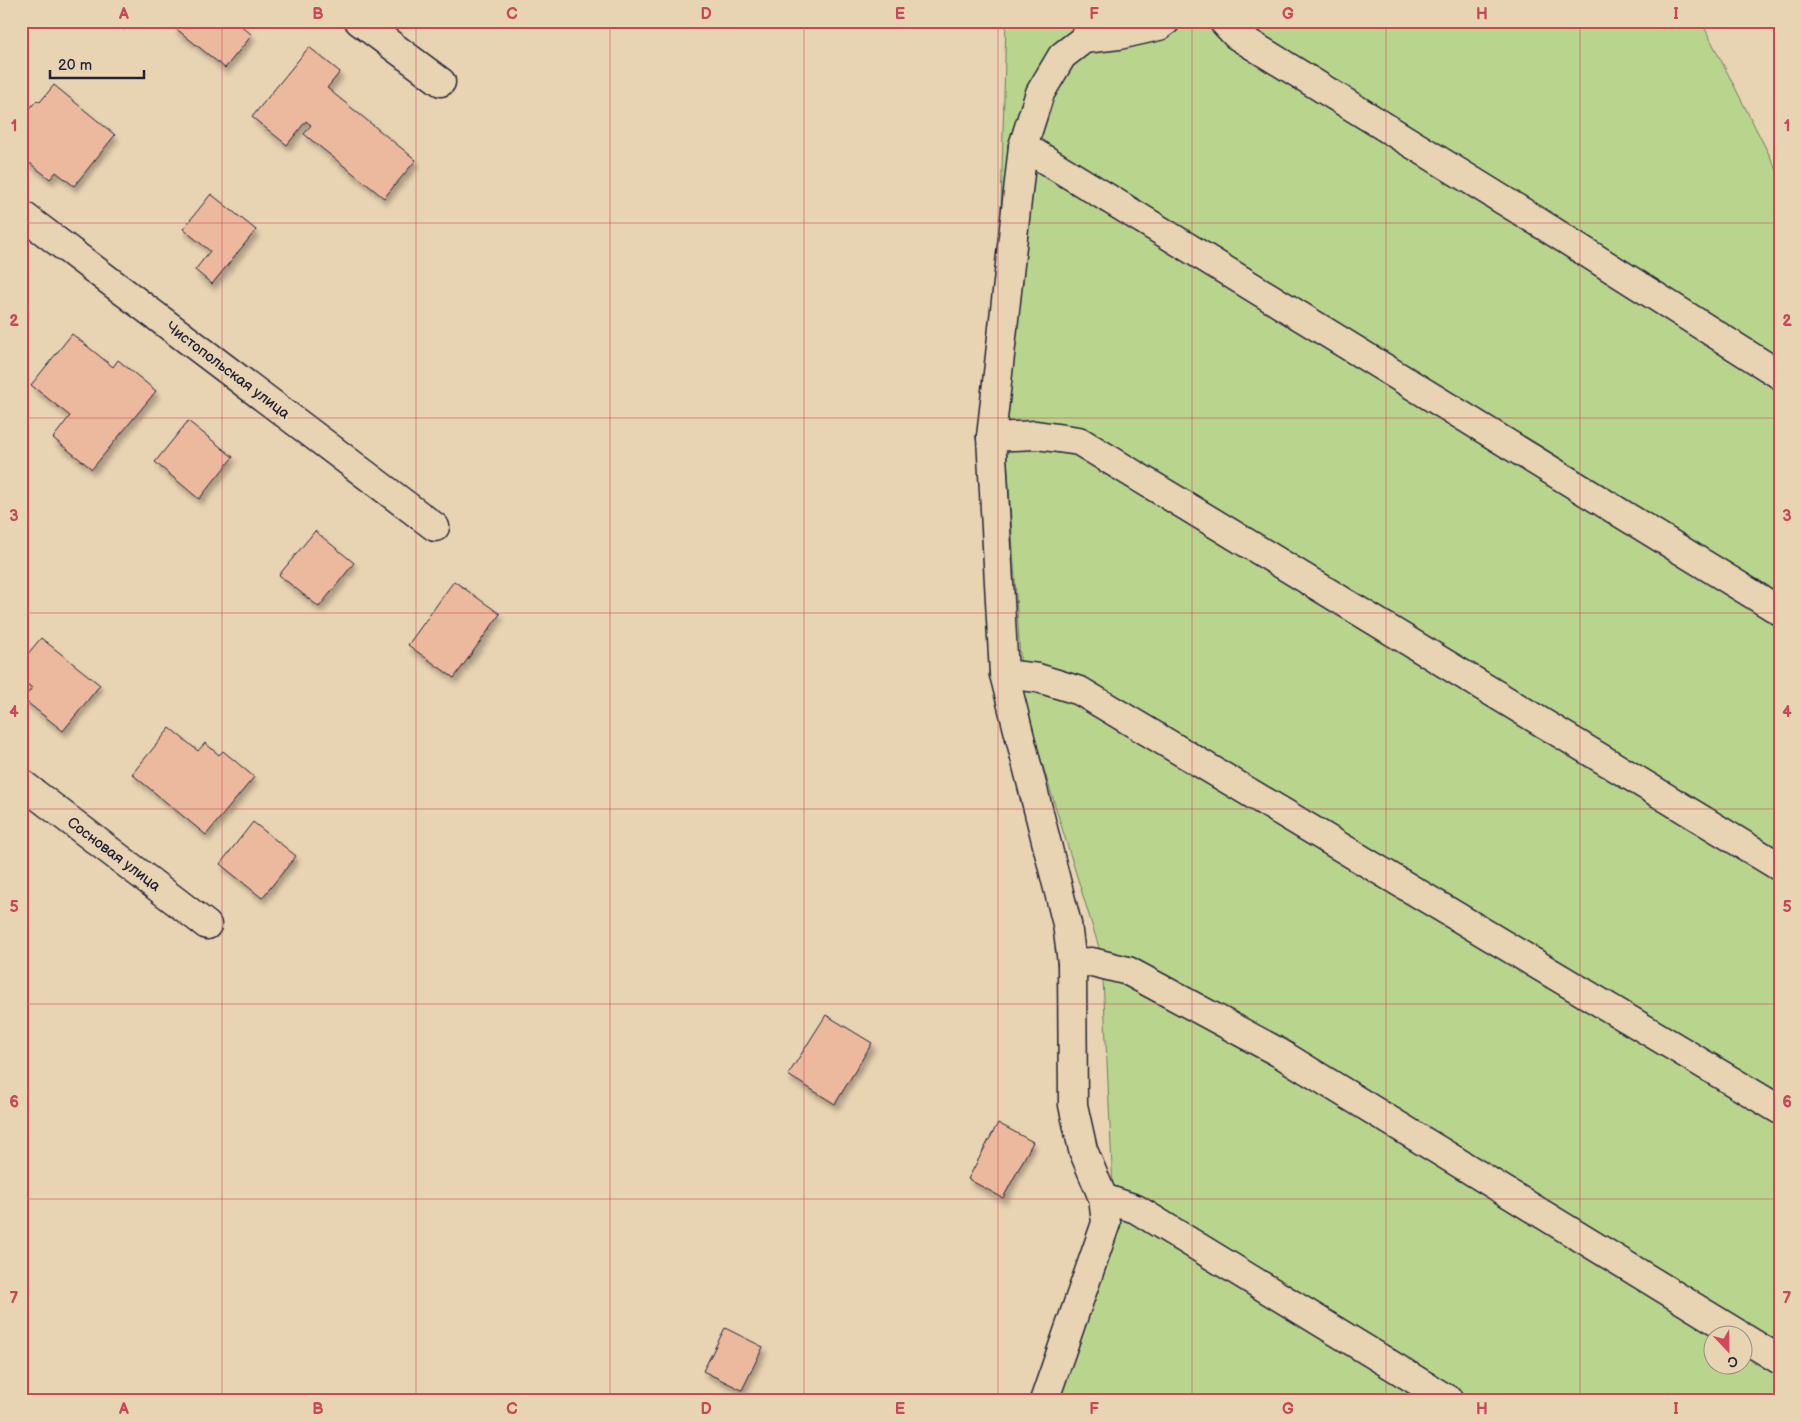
<svg xmlns="http://www.w3.org/2000/svg" width="1801" height="1422" font-family="'Balsamiq Sans',sans-serif">
<style>
.green{fill:#b9d58d;stroke:#6e7c64;fill-rule:evenodd}
.building{fill:#ecb99e;stroke:#22223b;filter:url(#shadow)}
.lines{fill:none;stroke-linecap:round;stroke-linejoin:round}
.minor-casing{stroke:#22223b;stroke-width:31}
.minor{stroke:#e8d3b2;stroke-width:28}
.grid{fill:none;stroke:#c84759;stroke-width:1;stroke-opacity:0.55}
.labels{text-anchor:middle;stroke-width:5;stroke-linejoin:round;paint-order:stroke}
.street-label{font-size:15px;fill:#22223b;stroke:#e8d3b2}
.neatline{fill:none;stroke:#c84759;stroke-width:2}
.grid-label{font-size:16px;text-anchor:middle;font-weight:bold;fill:#c84759}
</style>
<defs>
<filter id="shadow"><feDropShadow dx="3" dy="5.5" stdDeviation="2.5" flood-color="#0004"/></filter>
</defs>
<rect width="100%" height="100%" fill="#e8d3b2"/>
<filter id="ink" filterUnits="userSpaceOnUse"><feTurbulence type="fractalNoise" baseFrequency=".02" numOctaves="2"/><feDisplacementMap in="SourceGraphic" scale="10" xChannelSelector="R" yChannelSelector="G"/><feConvolveMatrix kernelMatrix="1 2 1 2 8 2 1 2 1" color-interpolation-filters="sRGB"/></filter>
<g filter="url(#ink)">
<path class="green" d="M1006,21H1701L1780,176V1401H1049L1114,1209L1102,957L1023,702L998,319ZM1714,1334H1744V1364H1714Z"/>
<g class="building">
<path d="M178,21H236L252,35L225,68L174,27Z"/>
<path d="M309,47L340,72L327,88L416,160L384,198L304,134L311,125L306,121L287,145L252,117Z"/>
<path d="M54,85L115,135L74,186L56,172L50,179L21,156V119L37,100L40,102Z"/>
<path d="M211,194L256,230L212,284L195,270L210,251L183,229Z"/>
<path d="M72,334L113,367L118,360L156,391L92,469L53,438L70,416L31,385Z"/>
<path d="M188,421L233,457L199,499L155,462Z"/>
<path d="M315,531L354,563L319,607L279,575Z"/>
<path d="M454,581L500,614L454,678L408,645Z"/>
<path d="M41,638L100,685L63,731L23,699L32,688L21,679V662Z"/>
<path d="M170,728L198,751L205,743L219,755L223,751L254,777L206,835L132,774Z"/>
<path d="M253,822L296,856L262,898L220,864Z"/>
<path d="M826,1015L872,1043L835,1104L788,1075Z"/>
<path d="M998,1123L1033,1142L1003,1198L968,1179Z"/>
<path d="M725,1328L763,1347L742,1390L703,1371Z"/>
</g>
<g class="lines">
<g class="minor-casing">
<g id="minor">
<path d="M359,21L441,82"/>
<path d="M1223,21L1236,35L1524,213L1780,375"/>
<path d="M1023,146L1780,611"/>
<path d="M21,214L435,527"/>
<path d="M991,437L1036,435L1079,441L1780,867"/>
<path d="M1004,674L1038,678L1080,691L1780,1110"/>
<path d="M21,783L207,925"/>
<path d="M1072,963L1092,962L1128,971L1278,1052L1738,1334"/>
<path d="M1103,1198L1136,1209L1450,1401"/>
<path d="M1744,1338L1780,1360"/>
<path d="M1044,1401L1106,1223L1103,1198L1083,1150L1073,1105L1072,963L1067,924L1004,674L991,437L1023,146L1040,93L1062,56L1084,39L1119,35L1159,26L1166,21"/>
</g>
</g>
<use href="#minor" class="minor"/>
</g>
</g>
<path class="grid" d="M222,21V1401M416,21V1401M610,21V1401M804,21V1401M998,21V1401M1192,21V1401M1386,21V1401M1580,21V1401M21,223H1780M21,418H1780M21,613H1780M21,809H1780M21,1004H1780M21,1199H1780"/>
<g class="labels">
<g class="street-label">
<text transform="translate(228 370) rotate(37)" y="5">Чистопольская улица</text>
<text transform="translate(114 854) rotate(37)" y="5">Сосновая улица</text>
</g>
</g>
<rect width="1801" height="1422" fill="none" stroke="#e8d3b2" stroke-width="55"/>
<g transform="translate(1728 1350) rotate(158)"><circle r="24" fill="#e8d3b2" stroke="#998c82"/>
<path d="M0-4L9 19L0 12L-9 19Z" fill="#d1495b"/>
<text y="-8" font-size="14" font-weight="bold" text-anchor="middle" fill="#22223b">С</text>
</g>
<path d="M50 70v8h94v-8" fill="none" stroke="#22223b" stroke-width="2.5"/>
<text x="58" y="70" font-size="15" fill="#22223b" stroke="#e8d3b2" stroke-width="4" paint-order="stroke">20 m</text>
<rect x="28" y="28" width="1746" height="1366" class="neatline"/>
<g class="grid-label">
<text x="124" y="19">A</text>
<text x="318" y="19">B</text>
<text x="512" y="19">C</text>
<text x="706" y="19">D</text>
<text x="900" y="19">E</text>
<text x="1094" y="19">F</text>
<text x="1288" y="19">G</text>
<text x="1482" y="19">H</text>
<text x="1676" y="19">I</text>
<text x="14" y="131">1</text>
<text x="1787" y="131">1</text>
<text x="14" y="326">2</text>
<text x="1787" y="326">2</text>
<text x="14" y="521">3</text>
<text x="1787" y="521">3</text>
<text x="14" y="717">4</text>
<text x="1787" y="717">4</text>
<text x="14" y="912">5</text>
<text x="1787" y="912">5</text>
<text x="14" y="1107">6</text>
<text x="1787" y="1107">6</text>
<text x="14" y="1303">7</text>
<text x="1787" y="1303">7</text>
<text x="124" y="1414">A</text>
<text x="318" y="1414">B</text>
<text x="512" y="1414">C</text>
<text x="706" y="1414">D</text>
<text x="900" y="1414">E</text>
<text x="1094" y="1414">F</text>
<text x="1288" y="1414">G</text>
<text x="1482" y="1414">H</text>
<text x="1676" y="1414">I</text>
</g>
</svg>
